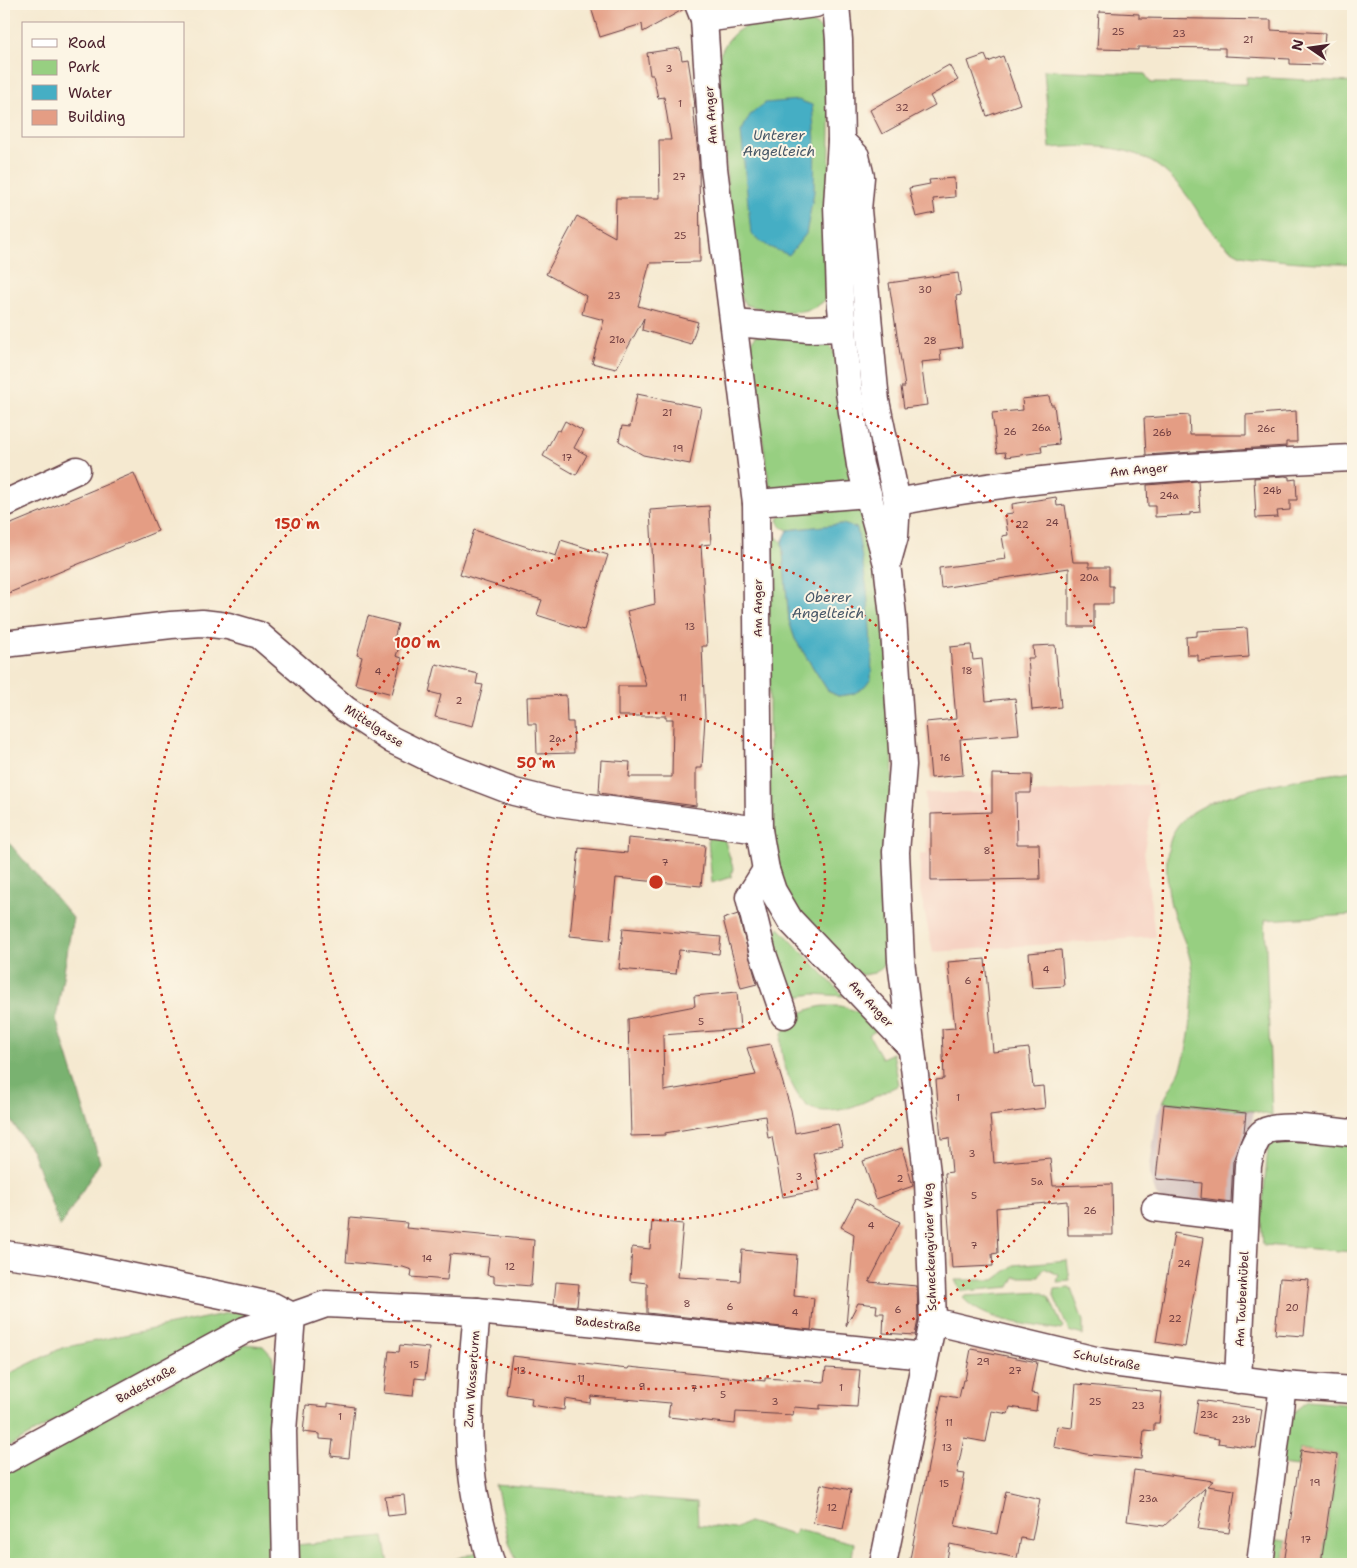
<svg xmlns="http://www.w3.org/2000/svg" width="1357" height="1568" font-family="'Shantell Sans',sans-serif">
<style>
.built{fill:#f6d2c3}
.industrial{fill:#d1bfbd}
.green{fill:#97cf81;stroke:#707756}
.forest{fill:#79b26f;stroke:#62684d}
.water{fill:#45aec4;stroke:#486678}
.building{fill:#e49d84}
.lines{fill:none;stroke-linecap:round;stroke-linejoin:round}
.minor-casing{stroke:#643d44;stroke-width:29}
.minor{stroke:#fff;stroke-width:26}
.ring{fill:none;stroke:#c8321e;stroke-width:2.5;stroke-dasharray:2.5 5}
.labels{text-anchor:middle;stroke-width:4;stroke-linejoin:round;paint-order:stroke}
.number-label{font-size:10px;fill:#703e41}
.street-label{font-size:12px;fill:#4a1f2b;stroke:#fcf5e5}
.water-label{font-size:14px;font-style:italic;fill:#485868;stroke:#fcf5e5}
.centre{fill:#c8321e;stroke:#fcf5e5;stroke-width:2.5}
.ring-label{font-size:15px;text-anchor:middle;font-weight:bold;fill:#c8321e;stroke:#fcf5e5;stroke-width:4;stroke-linejoin:round;paint-order:stroke}
</style>
<rect width="100%" height="100%" fill="#fcf5e5"/>
<filter id="ink" filterUnits="userSpaceOnUse"><feTurbulence type="fractalNoise" baseFrequency=".02" numOctaves="2"/><feDisplacementMap in="SourceGraphic" scale="10" xChannelSelector="R" yChannelSelector="G"/><feConvolveMatrix kernelMatrix="1 2 1 2 8 2 1 2 1" color-interpolation-filters="sRGB"/></filter>
<filter id="wash" filterUnits="userSpaceOnUse"><feTurbulence type="fractalNoise" baseFrequency=".0096" numOctaves="4" result="noise"/><feDisplacementMap in="SourceGraphic" scale="20" xChannelSelector="R" yChannelSelector="G"/><feGaussianBlur stdDeviation="1.12" result="paint"/><feColorMatrix in="noise" values="0 0 0 0 0 0 0 0 0 0 0 0 0 0 0 0 0 1.4 0 .05"/><feComposite in="paint" operator="in"/></filter>
<g filter="url(#wash)">
<rect width="100%" height="100%" fill="#f5e9d0"/>
<path class="built" d="M1156,784L1144,850L1155,937L933,952L920,891V854H927L925,793H1031Z"/>
<path class="industrial" d="M1163,1102L1254,1111L1244,1164L1241,1213L1165,1204L1156,1194L1149,1174L1157,1116Z"/>
<g class="green">
<path d="M796,19C818,24 823,26 831,47L828,296C812,320 770,311 746,305L735,288L718,59C735,18 756,24 796,19Z"/>
<path d="M1044,70L1145,74L1151,83L1247,84L1246,77L1353,82V264C1335,265 1255,260 1239,254C1221,246 1205,224 1195,207C1156,147 1116,143 1050,148Z"/>
<path d="M756,335L817,336L830,345L837,358L852,481L791,491L770,490L749,347Z"/>
<path d="M858,507L868,520L893,693L892,948L881,969L874,973L863,975L847,967L791,912L769,860V530L782,542L789,621L795,639L828,691L838,696L853,694L842,524L788,530L781,527L778,520L782,514Z"/>
<path d="M1353,771V915L1265,920L1272,1116L1254,1111L1163,1102C1169,1090 1178,1077 1182,1065C1191,1039 1194,998 1192,971C1190,944 1172,921 1169,895C1166,873 1164,847 1176,828C1199,791 1311,777 1353,771Z"/>
<path d="M707,830L723,835L733,868L731,877L712,883Z"/>
<path d="M779,928L844,996L813,994L789,998L771,936Z"/>
<path d="M823,1006H841L868,1015L877,1030L869,1035L882,1058L893,1053L899,1085C877,1095 853,1111 828,1111C820,1111 812,1110 806,1105C792,1093 775,1049 783,1032C791,1015 807,1009 823,1006Z"/>
<path d="M1269,1139L1353,1144V1252L1263,1245L1261,1220Z"/>
<path d="M1067,1260L1070,1281L1057,1282L1059,1275L1044,1268L1039,1277H1015L1010,1287L965,1291L960,1290L955,1280H994L1014,1265Z"/>
<path d="M1071,1288L1083,1321V1335L1069,1331L1053,1294L1054,1289Z"/>
<path d="M1042,1292L1049,1297L1063,1328L1061,1330C1029,1324 986,1323 963,1298L965,1296Z"/>
<path d="M247,1309L245,1317L4,1449V1396L6,1395L4,1376L62,1348Z"/>
<path d="M245,1344L263,1346L272,1356L276,1377V1564H4V1475L16,1466Z"/>
<path d="M1308,1401L1353,1405V1564H1322L1338,1455L1300,1449L1297,1467L1281,1465C1285,1435 1280,1419 1308,1401Z"/>
<path d="M496,1485L697,1502L698,1525L735,1529L748,1522L793,1535L797,1530L854,1543L851,1564H518L509,1542Z"/>
<path d="M384,1537L389,1564H299L296,1545Z"/>
<path d="M1272,1539L1286,1541L1283,1564H1268Z"/>
<path d="M477,1552L482,1564H440Z"/>
</g>
<path class="forest" d="M4,837L73,918L56,1019L100,1162L60,1227L32,1151L4,1111Z"/>
<g class="water">
<path d="M798,100L812,105L815,141L814,192L806,234L789,255L769,247L751,234L741,132L750,115L765,103Z"/>
<path d="M842,524L857,528L867,589L872,656L871,679L865,687L853,694L838,696L828,691L795,639L789,621L782,542L788,530Z"/>
</g>
<g id="blocks">
<g class="building">
<path d="M590,4H683L684,9L643,32L642,24L600,37Z"/>
<path d="M1099,12L1139,14V18L1271,20V30L1325,33L1323,58L1322,65L1290,64V59L1225,56V48L1138,47V50L1097,49Z"/>
<path d="M680,48L682,60L688,59L694,98L695,108H693L699,162L700,262L650,263L638,306L698,322L691,344L642,330L644,318L616,369L592,363L604,320L582,314L586,296L546,274L577,216L615,237L616,198H660L659,140H671L664,97L658,98L653,75H650L647,53Z"/>
<path d="M985,55L988,62L1003,56L1020,104L987,116L968,61Z"/>
<path d="M949,65L958,80L930,96L935,105L882,134L870,110Z"/>
<path d="M954,178L955,197L933,199L935,213L916,217L909,188L930,184L929,180Z"/>
<path d="M958,273L961,295L956,296L962,347L940,350L941,360L921,362L927,405L904,408L901,387H905L889,283Z"/>
<path d="M637,394L701,407L690,464L643,455L619,441L622,426L630,427Z"/>
<path d="M1049,396L1051,405H1054L1059,444L1041,446L1042,452L1006,457L1005,452L997,453L992,413L1023,410L1022,399Z"/>
<path d="M1296,411L1297,442H1286V446L1146,455L1144,418L1189,415L1190,435H1246V415Z"/>
<path d="M565,421L583,431L574,448L587,455L576,475L543,456L557,430L560,431Z"/>
<path d="M134,473L158,531L4,595V527Z"/>
<path d="M1285,476L1289,477V480L1296,479L1297,500H1290V510L1277,511L1278,517L1256,518L1254,478Z"/>
<path d="M1198,481L1200,512L1190,513V515L1155,517V506H1148L1147,485Z"/>
<path d="M1056,497L1057,506L1065,505L1073,562H1089V567H1109V586H1113V604H1094V627H1069V568L941,588L939,568L1006,559L1002,536L1008,535L1005,514L1013,513L1012,504Z"/>
<path d="M709,506L711,544L701,545L707,646H702L705,717L702,768H696V806L599,793L601,760L630,762L629,777H672L673,719H666V716H618V686H646L627,611L655,604L650,510Z"/>
<path d="M474,530L556,556L561,540L608,555L584,630L537,615L542,600L460,574Z"/>
<path d="M368,616L398,624L394,639L401,641L396,656L402,658L392,694L355,684L362,657L357,655Z"/>
<path d="M1247,628L1249,657L1198,661V655H1187L1186,637L1197,636V631Z"/>
<path d="M971,645L973,660L982,659L986,701L1015,698L1019,734L960,739L963,775L931,778L926,722L956,719L950,647Z"/>
<path d="M1055,645L1061,707L1032,710L1028,658H1034L1033,646Z"/>
<path d="M436,664L478,674L476,684L483,685L473,726L435,717L441,695L429,692Z"/>
<path d="M566,695L567,722H573L574,753L537,754L536,724H528L527,697Z"/>
<path d="M992,774L1032,775L1031,793H1016L1017,844H1039L1040,879L931,881V814L992,812Z"/>
<path d="M628,838L705,845L701,886L616,878L610,940L570,936L579,848L627,853Z"/>
<path d="M738,914L757,984L741,988L723,919Z"/>
<path d="M623,928L721,937L719,954L679,950L676,974L619,969Z"/>
<path d="M1061,950L1064,986L1032,988L1029,953Z"/>
<path d="M985,959L993,1052L1029,1048L1033,1087L1043,1086L1045,1108L990,1115L994,1163L1050,1158L1053,1186L1112,1184L1113,1235H1068L1067,1201L996,1208L998,1253L992,1254L993,1266L952,1268L945,1173L952,1172L949,1138L941,1139L936,1080L944,1079L942,1029L955,1028L948,962Z"/>
<path d="M737,992L740,1029L663,1035L664,1091L756,1075L747,1048L771,1044L791,1110L795,1133L838,1124L843,1146L813,1153L820,1190L783,1197L772,1137L768,1138L765,1116L665,1133V1135L631,1136L628,1019L695,1006L694,996Z"/>
<path d="M1164,1104L1246,1113L1244,1132L1233,1161L1231,1202L1201,1198L1202,1183L1156,1179Z"/>
<path d="M902,1148L913,1186L876,1199L863,1161Z"/>
<path d="M856,1199L900,1222L869,1282L917,1286L918,1320L915,1335L883,1333L884,1313H876L877,1305L858,1303L846,1326L854,1234L841,1227Z"/>
<path d="M350,1218L407,1223L406,1228L534,1240L531,1286L494,1283V1276L487,1275L489,1257L450,1254L447,1280L411,1277L412,1270L403,1267L346,1262Z"/>
<path d="M652,1221L683,1224L678,1277L740,1281L742,1250L797,1255L794,1296L814,1298L811,1330L647,1313V1283L630,1281L632,1247L650,1249Z"/>
<path d="M1174,1233L1203,1238L1185,1347L1156,1342Z"/>
<path d="M1280,1278L1309,1280L1304,1336L1275,1334Z"/>
<path d="M556,1282L579,1284L577,1306L554,1304Z"/>
<path d="M400,1345L429,1348L425,1379L415,1378L413,1396L384,1393L389,1351L399,1352Z"/>
<path d="M971,1349L1037,1362L1031,1393L1038,1394L1036,1411L1010,1407L1008,1414L992,1411L986,1442L964,1438L957,1473L965,1474L955,1526L997,1534L1006,1491L1040,1499L1032,1540L1021,1538L1017,1558L950,1544L946,1564H909L942,1395L959,1398L963,1380H965Z"/>
<path d="M512,1356L628,1369L629,1367L765,1381V1378L824,1382L826,1368L860,1370L857,1407L820,1405V1409L794,1407L793,1415L736,1412L735,1424L668,1417L670,1403L591,1396L590,1403L565,1399L564,1410L531,1405L532,1398L506,1394Z"/>
<path d="M1076,1384L1162,1392L1159,1423H1154V1431L1144,1430L1141,1459L1086,1454L1054,1447L1057,1426L1072,1428Z"/>
<path d="M1198,1400L1262,1409L1256,1448L1218,1443L1219,1439L1193,1435Z"/>
<path d="M328,1403L354,1407L349,1458L331,1456L333,1440L320,1439V1434L303,1432L306,1405L328,1407Z"/>
<path d="M1301,1450L1337,1455L1321,1564H1284Z"/>
<path d="M1134,1470L1213,1481L1207,1486L1235,1490L1229,1533L1198,1529L1205,1488L1164,1526L1127,1521Z"/>
<path d="M821,1484L851,1490L843,1529L813,1523Z"/>
<path d="M404,1495L406,1514L388,1516L385,1497Z"/>
</g>
</g>
</g>
<g filter="url(#ink)">
<use href="#blocks" fill-opacity="0" stroke="#643d44" stroke-width="1"/>
<g class="lines">
<g class="minor-casing">
<g id="minor">
<path d="M698,4L704,19L714,168L756,503L759,830L766,870L773,891L790,920L910,1046"/>
<path d="M836,4L839,40L841,141L837,205L840,296L849,392L860,465L887,564L893,616L903,765L896,852L901,961L928,1181L933,1321L883,1564"/>
<path d="M704,19L815,4"/>
<path d="M841,141L856,156L861,177L858,210L876,401L897,502L895,536L888,561"/>
<path d="M734,323L809,329L843,328"/>
<path d="M897,502C1048,473 1200,465 1353,458"/>
<path d="M756,503L868,494"/>
<path d="M4,504L77,470"/>
<path d="M4,644L171,625L202,623L228,626L259,635L345,709L392,740L441,764L514,792L559,803L759,830"/>
<path d="M766,870L749,897L763,954L784,1015"/>
<path d="M1155,1208L1245,1219"/>
<path d="M4,1254L56,1261L251,1301L273,1306L292,1316L245,1330L4,1461"/>
<path d="M477,1311C470,1386 462,1453 482,1527C485,1540 487,1553 492,1564"/>
<path d="M933,1321L1104,1362L1283,1385L1353,1390"/>
<path d="M1238,1380L1248,1165C1251,1154 1253,1142 1262,1133C1273,1121 1335,1132 1353,1133"/>
<path d="M286,1564L283,1431L292,1316L326,1304L477,1311L925,1356"/>
<path d="M1260,1564L1283,1385"/>
</g>
</g>
<use href="#minor" class="minor"/>
</g>
</g>
<g class="ring">
<circle cx="656" cy="882" r="169"/>
<circle cx="656" cy="882" r="338"/>
<circle cx="656" cy="882" r="507"/>
</g>
<g class="labels">
<g class="number-label">
<text x="1118" y="35">25</text>
<text x="1179" y="37">23</text>
<text x="1248" y="43">21</text>
<text x="669" y="72">3</text>
<text x="680" y="107">1</text>
<text x="902" y="111">32</text>
<text x="679" y="180">27</text>
<text x="680" y="239">25</text>
<text x="925" y="293">30</text>
<text x="614" y="299">23</text>
<text x="617" y="343">21a</text>
<text x="930" y="344">28</text>
<text x="667" y="416">21</text>
<text x="1041" y="431">26a</text>
<text x="1266" y="432">26c</text>
<text x="1010" y="435">26</text>
<text x="1162" y="436">26b</text>
<text x="678" y="452">19</text>
<text x="567" y="461">17</text>
<text x="1272" y="494">24b</text>
<text x="1169" y="499">24a</text>
<text x="1052" y="526">24</text>
<text x="1022" y="528">22</text>
<text x="1089" y="581">20a</text>
<text x="690" y="630">13</text>
<text x="967" y="674">18</text>
<text x="378" y="675">4</text>
<text x="683" y="701">11</text>
<text x="459" y="704">2</text>
<text x="555" y="742">2a</text>
<text x="945" y="761">16</text>
<text x="987" y="854">8</text>
<text x="665" y="866">7</text>
<text x="1046" y="973">4</text>
<text x="968" y="984">6</text>
<text x="701" y="1025">5</text>
<text x="958" y="1101">1</text>
<text x="972" y="1157">3</text>
<text x="799" y="1180">3</text>
<text x="900" y="1182">2</text>
<text x="1037" y="1185">5a</text>
<text x="974" y="1199">5</text>
<text x="1090" y="1214">26</text>
<text x="871" y="1229">4</text>
<text x="974" y="1249">7</text>
<text x="427" y="1262">14</text>
<text x="1184" y="1267">24</text>
<text x="510" y="1270">12</text>
<text x="687" y="1307">8</text>
<text x="730" y="1310">6</text>
<text x="1292" y="1311">20</text>
<text x="898" y="1313">6</text>
<text x="795" y="1316">4</text>
<text x="1175" y="1322">22</text>
<text x="983" y="1365">29</text>
<text x="414" y="1368">15</text>
<text x="521" y="1374">13</text>
<text x="1015" y="1374">27</text>
<text x="581" y="1382">11</text>
<text x="642" y="1390">9</text>
<text x="841" y="1391">1</text>
<text x="694" y="1392">7</text>
<text x="723" y="1398">5</text>
<text x="775" y="1405">3</text>
<text x="1095" y="1405">25</text>
<text x="1138" y="1409">23</text>
<text x="1209" y="1418">23c</text>
<text x="340" y="1420">1</text>
<text x="1241" y="1423">23b</text>
<text x="949" y="1426">11</text>
<text x="947" y="1451">13</text>
<text x="1315" y="1486">19</text>
<text x="944" y="1487">15</text>
<text x="1148" y="1502">23a</text>
<text x="832" y="1511">12</text>
<text x="1306" y="1543">17</text>
</g>
<g class="street-label">
<text transform="translate(711 115) rotate(-94)" y="4">Am Anger</text>
<text transform="translate(1139 470) rotate(-5)" y="4">Am Anger</text>
<text transform="translate(758 608) rotate(-90)" y="4">Am Anger</text>
<text transform="translate(374 726) rotate(33)" y="4">Mittelgasse</text>
<text transform="translate(871 1004) rotate(47)" y="4">Am Anger</text>
<text transform="translate(930 1247) rotate(-92)" y="4">Schneckengrüner Weg</text>
<text transform="translate(1242 1299) rotate(-87)" y="4">Am Taubenhübel</text>
<text transform="translate(608 1324) rotate(6)" y="4">Badestraße</text>
<text transform="translate(1107 1360) rotate(11)" y="4">Schulstraße</text>
<text transform="translate(472 1379) rotate(-86)" y="4">Zum Wasserturm</text>
<text transform="translate(146 1384) rotate(-29)" y="4">Badestraße</text>
</g>
<g class="water-label">
<text x="779" y="140">Unterer<tspan x="779" dy="16">Angelteich</tspan></text>
<text x="828" y="602">Oberer<tspan x="828" dy="16">Angelteich</tspan></text>
</g>
</g>
<circle cx="656" cy="882" r="8" class="centre"/>
<g class="ring-label">
<text x="297" y="529">150 m</text>
<text x="417" y="648">100 m</text>
<text x="536" y="768">50 m</text>
</g>
<rect width="1357" height="1568" fill="none" stroke="#fcf5e5" stroke-width="20"/>
<rect x="22" y="22" width="162" height="115" fill="#fcf5e5" stroke="#b59f9b"/>
<rect x="32" y="39" width="25" height="8" fill="#ffffff" stroke="#b59f9b"/>
<text x="68" y="48" font-size="15" fill="#4a1f2b">Road</text>
<rect x="32" y="60" width="25" height="15" fill="#97cf81" stroke="#b59f9b"/>
<text x="68" y="72" font-size="15" fill="#4a1f2b">Park</text>
<rect x="32" y="85" width="25" height="15" fill="#45aec4" stroke="#b59f9b"/>
<text x="68" y="98" font-size="15" fill="#4a1f2b">Water</text>
<rect x="32" y="110" width="25" height="15" fill="#e49d84" stroke="#b59f9b"/>
<text x="68" y="122" font-size="15" fill="#4a1f2b">Building</text>
<g transform="translate(1310 48) rotate(283)" stroke="#fcf5e5" stroke-width="4" paint-order="stroke">
<path d="M0-4L9 19L0 12L-9 19Z" fill="#4a1f2b"/>
<text y="-8" font-size="14" font-weight="bold" text-anchor="middle" fill="#4a1f2b">N</text>
</g>
</svg>
